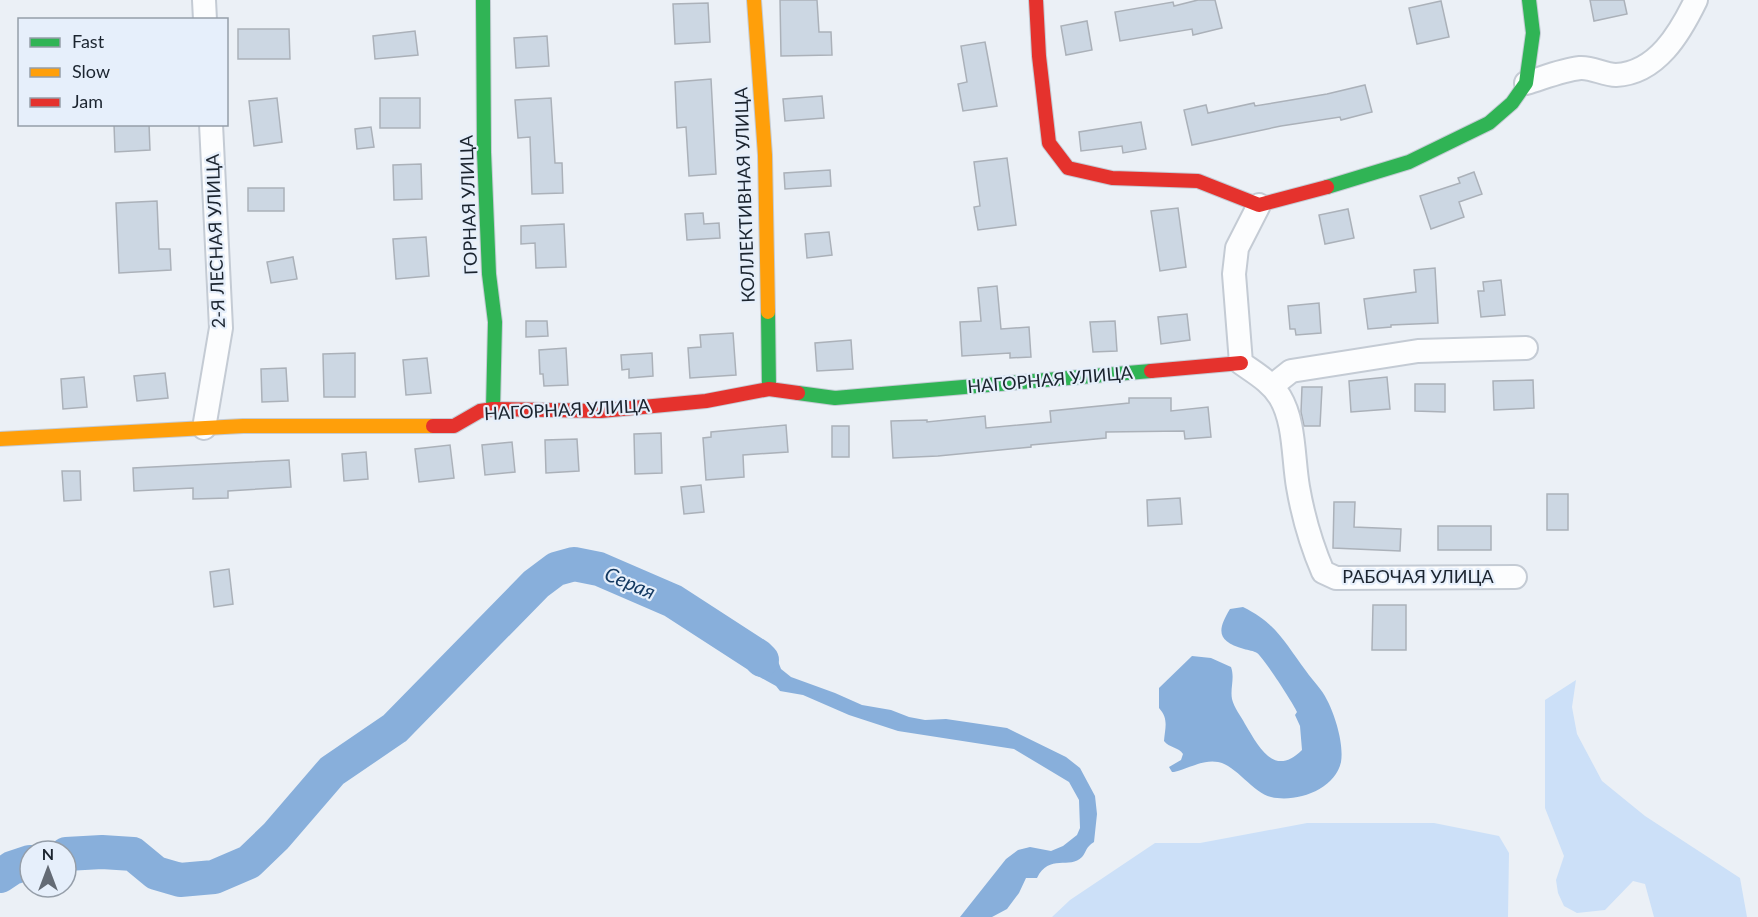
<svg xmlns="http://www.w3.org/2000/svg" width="1758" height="917" font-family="Lato,sans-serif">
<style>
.green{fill:#cce0f8}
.water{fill:#88afdb}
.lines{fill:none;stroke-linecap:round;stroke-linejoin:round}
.river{stroke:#88afdb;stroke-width:34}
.building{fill:#ccd7e3;stroke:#abb1b9;stroke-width:1.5}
.street-casing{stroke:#c4cbd4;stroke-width:26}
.fast-casing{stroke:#c4cbd4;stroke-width:16}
.slow-casing{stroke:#c4cbd4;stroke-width:16}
.jam-casing{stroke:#c4cbd4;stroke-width:16}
.street{stroke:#fcfdfe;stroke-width:22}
.fast{stroke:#30b455;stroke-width:14}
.slow{stroke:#ff9f0a;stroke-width:14}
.jam{stroke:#e5322d;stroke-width:14}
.labels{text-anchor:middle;stroke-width:4.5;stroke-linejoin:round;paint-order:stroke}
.street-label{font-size:18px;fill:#1b242f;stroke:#e6effb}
.water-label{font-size:20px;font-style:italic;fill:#11375f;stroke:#e6effb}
</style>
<rect width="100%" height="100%" fill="#ebf0f6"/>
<g class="green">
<path d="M1576,680L1572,707L1577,734L1602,781L1645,816L1740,878L1747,917H1654L1645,884L1633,881L1605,910L1577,913L1564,906L1558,893L1556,880L1564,856L1545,808V700Z"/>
<path d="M1307,823H1434L1499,836L1509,853L1508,917H1052L1070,900L1155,843H1200Z"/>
</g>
<g class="water">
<path d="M1243,607C1276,623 1285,643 1306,671C1313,681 1322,689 1327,700C1335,715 1344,744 1341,762C1335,790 1296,803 1271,797C1253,793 1236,765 1218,762C1203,759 1188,769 1174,772H1172L1169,767L1181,760L1183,754C1179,747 1169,748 1164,741C1165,728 1169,719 1159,708V688L1192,656L1211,658L1231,667C1235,678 1230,688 1232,699C1234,708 1241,716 1245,724C1259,747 1274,778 1302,750L1300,726L1295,715L1297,712C1293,703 1263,657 1257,653C1254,651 1248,650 1244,649C1218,641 1216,632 1230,609Z"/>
<path d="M725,627L776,656L781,669L791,677L835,693L862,705L891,710L909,717L925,720L946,719L1007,728L1066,757L1080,768L1095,796L1097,814L1094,842C1085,848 1087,851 1082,857C1070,870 1049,853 1037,878H1026L1019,893L1007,909L992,917H960L1006,859L1018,850L1030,847L1051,851L1063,846L1077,835L1080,828L1079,800L1069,782L1014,749L898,731L849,715L803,695L780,691L776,686L756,675C749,655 736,652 719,642Z"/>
</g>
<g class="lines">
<g class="river">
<path d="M66,854L102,852L133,854L156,873L180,880L214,877L249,862L276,836L332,771L395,728L536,584L556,569L574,564L599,569L673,601L758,656L762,660"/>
<path d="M0,876L12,868L30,862"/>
</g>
</g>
<g class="building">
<path d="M780,0H817L819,32H831L832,55L781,56Z"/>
<path d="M1198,0H1215L1222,28L1193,35L1192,29L1120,41L1115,12L1173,2L1174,6Z"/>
<path d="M1590,0H1624L1627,14L1594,21Z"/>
<path d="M1441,1L1449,37L1417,44L1409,8Z"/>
<path d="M708,3L710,42L675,44L673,4Z"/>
<path d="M1087,21L1092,50L1066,55L1061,26Z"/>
<path d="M238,29H289L290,59H238Z"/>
<path d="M415,31L418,55L375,59L373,36Z"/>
<path d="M547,36L549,66L516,68L514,38Z"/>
<path d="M985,42L997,106L963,111L958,84L967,82L961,46Z"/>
<path d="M711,79L716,174L689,176L686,127L677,128L675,82Z"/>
<path d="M1365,85L1372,112L1341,120L1340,117L1281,126L1192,145L1184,110L1206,105L1208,113L1254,103L1255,106L1327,94Z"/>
<path d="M822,96L824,118L785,121L783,99Z"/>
<path d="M277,98L282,142L254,146L249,101Z"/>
<rect x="380" y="98" width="40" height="30"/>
<path d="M551,98L555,163H562L563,193L532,194L530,137L518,138L515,100Z"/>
<path d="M1141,122L1146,149L1123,153L1122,146L1081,151L1079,132Z"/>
<path d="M114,124H149L150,150L115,152Z"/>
<path d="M371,127L374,147L357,149L355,129Z"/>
<path d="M1007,158L1016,225L978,230L974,207L980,206L974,162Z"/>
<path d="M421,164L422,199L394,200L393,165Z"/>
<path d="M830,170L831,186L785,189L784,173Z"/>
<path d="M1474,172L1482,194L1459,202L1464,217L1431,229L1420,196L1460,183L1458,178Z"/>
<rect x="248" y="188" width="36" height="23"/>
<path d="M157,201L159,249H170L171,270L119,273L116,203Z"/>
<path d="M1178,208L1186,267L1160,271L1151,211Z"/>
<path d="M1348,209L1354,238L1325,244L1319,215Z"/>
<path d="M703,213L704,224L719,223L720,238L687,240L685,214Z"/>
<path d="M564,224L566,267L536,268L535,243L521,244V226Z"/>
<path d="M829,232L832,255L807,258L805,234Z"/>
<path d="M426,237L429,276L396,279L393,239Z"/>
<path d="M293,257L297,279L271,283L267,262Z"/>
<path d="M1435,268L1438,323L1391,325V327L1368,329L1364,299L1416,292L1414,270Z"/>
<path d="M1501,280L1505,315L1481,317L1478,291H1484L1483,282Z"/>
<path d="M997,286L1001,329L1029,327L1031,357L1010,358V353L962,356L960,322L981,321L978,288Z"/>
<path d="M1319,303L1321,333L1296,335L1295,329H1290L1288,306Z"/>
<path d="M1187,314L1190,340L1161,344L1158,317Z"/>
<path d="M526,321H547L548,336L526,337Z"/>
<path d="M1115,321L1117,351L1093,352L1090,322Z"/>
<path d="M733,333L736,375L690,378L688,348L701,347L700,335Z"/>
<path d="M851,340L853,369L817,371L815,343Z"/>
<path d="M566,348L568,385L544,386L543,374H540L539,350Z"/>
<path d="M355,353V397H324L323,354Z"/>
<path d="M652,353L653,376L629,378V369L622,370L621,355Z"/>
<path d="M427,358L431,393L406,395L403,360Z"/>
<path d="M286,368L288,401L262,402L261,369Z"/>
<path d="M165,373L168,398L137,401L134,376Z"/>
<path d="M84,377L87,407L63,409L61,379Z"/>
<path d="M1387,377L1390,409L1351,412L1349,381Z"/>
<path d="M1533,380L1534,408L1494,410L1493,381Z"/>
<path d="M1415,384H1445V412L1415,411Z"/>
<path d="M1302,387H1322L1320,426H1304L1301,412Z"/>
<path d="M1129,398H1171V411L1208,407L1211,437L1185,439L1184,431L1106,432V438L1031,445V447L938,456L893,458L891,421L927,420V422L985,416L986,428L1051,422L1050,411L1129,403Z"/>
<path d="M786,425L788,452L743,455L744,477L706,480L703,438L711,437V432Z"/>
<rect x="832" y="426" width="17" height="31"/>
<path d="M661,433L662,473L635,474L634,434Z"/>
<path d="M577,439L579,471L546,473L545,440Z"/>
<path d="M512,442L515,472L485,475L482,445Z"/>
<path d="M450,445L454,478L419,482L415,449Z"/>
<path d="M366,452L368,479L344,481L342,454Z"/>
<path d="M289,460L291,487L228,491V498L193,499V488L134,491L133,468Z"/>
<path d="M62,471H80L81,500L64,501Z"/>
<path d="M701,485L704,512L684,514L681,487Z"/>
<rect x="1547" y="494" width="21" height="36"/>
<path d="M1180,498L1182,524L1148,526L1147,500Z"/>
<path d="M1334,502H1355L1354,527L1401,529L1400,551L1333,548Z"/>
<rect x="1438" y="526" width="53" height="24"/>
<path d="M229,569L233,604L214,607L210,572Z"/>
<path d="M1373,605H1406V650H1372Z"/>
</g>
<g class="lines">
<g class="street-casing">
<g id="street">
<path d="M204,0L205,20"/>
<path d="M1526,83C1543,78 1562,70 1580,68C1592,67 1604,75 1616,75C1657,73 1680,33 1696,0"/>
<path d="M1259,205L1237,248L1234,274L1241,363C1255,373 1271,382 1280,397C1295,422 1293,458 1298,487C1303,516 1311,544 1323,572L1336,578L1515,577"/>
<path d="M1272,386L1291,371L1418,351L1526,348"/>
<path d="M204,428L221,328L211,124"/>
</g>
</g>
<g class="fast-casing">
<g id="fast">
<path d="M483,0L484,152L489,274L495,322L493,409"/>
<path d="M1327,187L1409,162L1489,123L1512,103L1526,83L1533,33L1529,0"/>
<path d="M768,312L769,389"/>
<path d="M798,393L835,398L1151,371"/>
</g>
</g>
<g class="slow-casing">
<g id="slow">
<path d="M754,0L765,155L768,312"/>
<path d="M0,439L243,426H433"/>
</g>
</g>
<g class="jam-casing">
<g id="jam">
<path d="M1036,0L1039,56L1049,143L1068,168L1112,178L1198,181L1259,205L1327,187"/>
<path d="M1151,371L1241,363"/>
<path d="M433,426H454L480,411L493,409L601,411L706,401L769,389L798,393"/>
</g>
</g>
<use href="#street" class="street"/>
<use href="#fast" class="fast"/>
<use href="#slow" class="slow"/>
<use href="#jam" class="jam"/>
</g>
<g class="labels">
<g class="street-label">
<text transform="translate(745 195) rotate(-92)" y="6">КОЛЛЕКТИВНАЯ УЛИЦА</text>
<text transform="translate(469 205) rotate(-92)" y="6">ГОРНАЯ УЛИЦА</text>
<text transform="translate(216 241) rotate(-92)" y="6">2-Я ЛЕСНАЯ УЛИЦА</text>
<text transform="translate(1050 380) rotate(-5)" y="6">НАГОРНАЯ УЛИЦА</text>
<text transform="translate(567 410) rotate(-3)" y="6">НАГОРНАЯ УЛИЦА</text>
<text x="1418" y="583">РАБОЧАЯ УЛИЦА</text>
</g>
<g class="water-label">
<text transform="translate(630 583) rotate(23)" y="7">Серая</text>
</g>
</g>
<rect x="18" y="18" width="210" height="108" fill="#e6effb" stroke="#959ea9" stroke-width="1.5"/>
<rect x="30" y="38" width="30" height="9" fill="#30b455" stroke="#959ea9" stroke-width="1.5"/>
<text x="72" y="48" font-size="18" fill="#1b242f">Fast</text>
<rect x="30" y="68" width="30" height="9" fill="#ff9f0a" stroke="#959ea9" stroke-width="1.5"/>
<text x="72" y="78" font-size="18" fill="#1b242f">Slow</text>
<rect x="30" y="98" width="30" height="9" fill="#e5322d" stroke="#959ea9" stroke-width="1.5"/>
<text x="72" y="108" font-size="18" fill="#1b242f">Jam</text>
<g transform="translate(48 869)"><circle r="28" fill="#e6effb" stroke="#959ea9" stroke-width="1.5"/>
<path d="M0-4.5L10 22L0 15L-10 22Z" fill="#646b75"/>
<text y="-9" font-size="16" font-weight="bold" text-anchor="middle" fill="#1b242f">N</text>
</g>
</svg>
